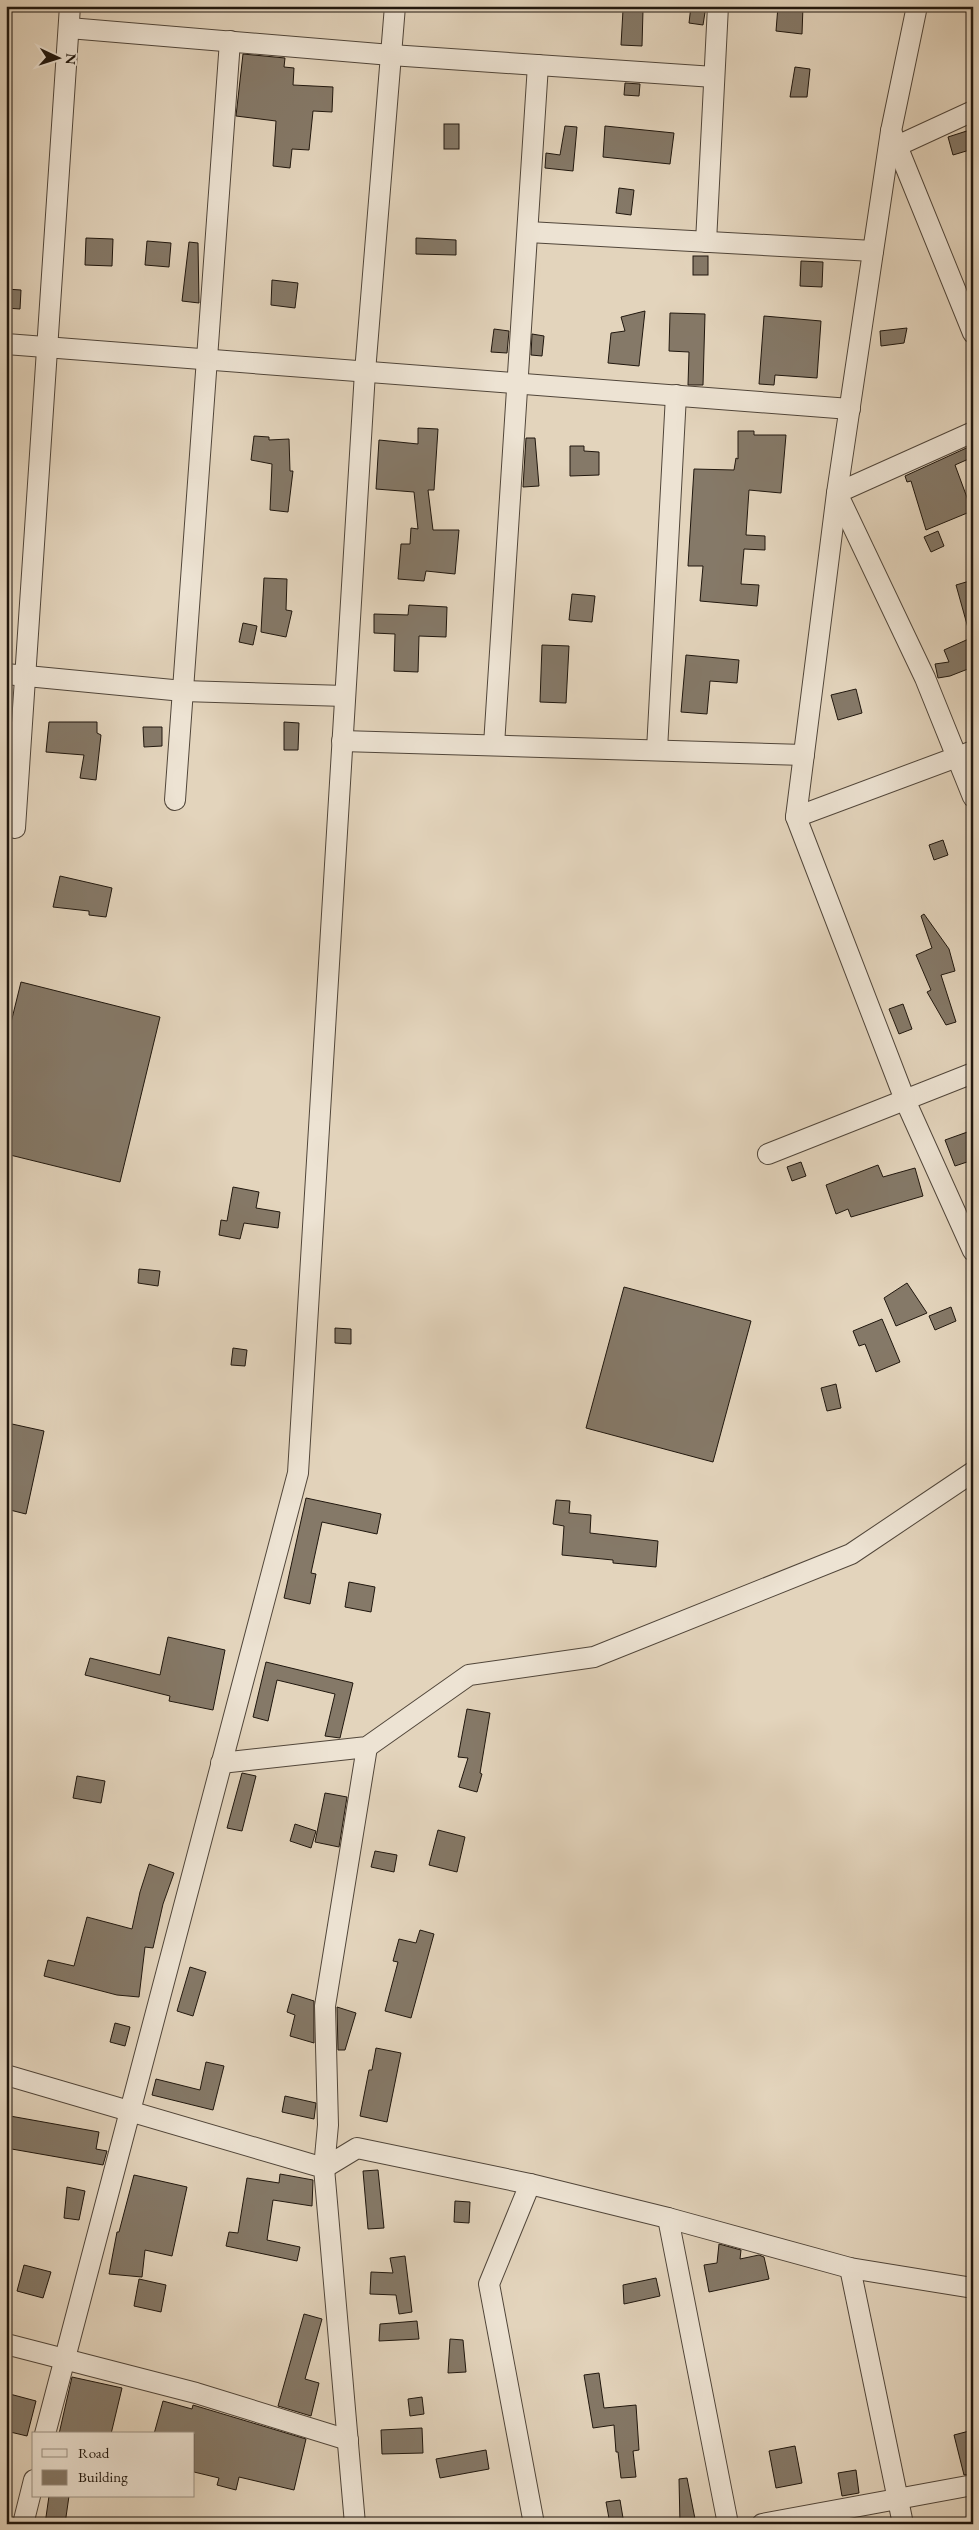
<svg xmlns="http://www.w3.org/2000/svg" width="979" height="2530" font-family="'EB Garamond',serif">
<style>
.building{fill:#857968;stroke:#20170e}
.lines{fill:none;stroke-linecap:round;stroke-linejoin:round}
.street-casing{stroke:#51463a;stroke-width:22}
.street{stroke:#ede3d3;stroke-width:20}
</style>
<rect width="100%" height="100%" fill="#e3d4bc"/>
<filter id="stains"><feTurbulence type="fractalNoise" baseFrequency=".004" numOctaves="4"/><feColorMatrix values="0 0 0 0 .2 0 0 0 0 .09 0 0 0 0 .02 0 0 0 .5 -.17"/></filter>
<radialGradient id="worn" r=".72"><stop offset=".6" stop-color="#630" stop-opacity="0"/><stop offset="1" stop-color="#630" stop-opacity=".3"/></radialGradient>
<g class="building">
<path d="M691,6H706L703,25L689,23Z"/>
<path d="M778,6H803L802,34L776,31Z"/>
<path d="M623,10H643L642,46L621,45Z"/>
<path d="M243,54L285,58L284,67L294,68L293,85L333,87L332,112L313,111L309,150L292,149L290,168L273,166L276,121L236,116Z"/>
<path d="M795,67L810,69L807,97H790Z"/>
<path d="M625,83L640,84L639,96L624,95Z"/>
<rect x="444" y="124" width="15" height="25"/>
<path d="M565,126L577,127L573,171L545,168L546,153L560,155Z"/>
<path d="M605,126L674,133L670,164L603,157Z"/>
<path d="M973,129V149L953,155L948,137Z"/>
<path d="M619,188L634,190L631,215L616,213Z"/>
<path d="M86,238L113,239L112,266L85,265Z"/>
<path d="M416,238L456,240V255L416,254Z"/>
<path d="M147,241L171,243L169,267L145,265Z"/>
<path d="M189,242L198,243L199,303L182,301Z"/>
<rect x="693" y="256" width="15" height="19"/>
<path d="M801,261L823,262L822,287L800,286Z"/>
<path d="M272,280L298,283L295,308L271,305Z"/>
<path d="M6,289L21,290L20,309L6,308Z"/>
<path d="M645,311L639,366L608,363L611,333L625,331L621,317Z"/>
<path d="M670,313L705,314L703,385H688L689,352L669,351Z"/>
<path d="M764,316L821,321L817,378L775,375L774,385L759,384Z"/>
<path d="M907,328L904,343L881,346L880,331Z"/>
<path d="M494,329L509,331L507,353L491,352Z"/>
<path d="M532,334L544,336L542,356L531,355Z"/>
<path d="M418,428L438,429L434,490H428L433,530H459L455,574L426,571L424,581L398,579L401,544H410L411,528L418,529L414,492L376,489L379,440L418,444Z"/>
<path d="M738,431H754V435H786L781,493L749,490L746,535L765,536V550L744,549L741,584L759,585L757,606L700,601L703,566H688L694,469L734,470L736,458L738,459Z"/>
<path d="M254,436L269,437V440L289,439L290,471H293L288,512L270,510L272,464L251,460Z"/>
<path d="M526,438H535L539,486L523,487Z"/>
<path d="M973,445V457L955,465L972,511L926,530L911,481L907,482L905,476Z"/>
<path d="M570,446H584V451L599,452V475L570,476Z"/>
<path d="M938,531L944,546L931,552L924,537Z"/>
<path d="M264,578L287,579L286,610L292,611L286,637L261,632Z"/>
<path d="M973,580V628H968L956,585Z"/>
<path d="M572,594L595,596L592,622L569,620Z"/>
<path d="M409,605L447,607L446,637L419,636L418,672L394,671L395,634L374,633V614L408,615Z"/>
<path d="M243,623L257,626L253,645L239,642Z"/>
<path d="M973,637V667L950,676L938,678L935,664L949,662L944,650Z"/>
<path d="M542,645L569,646L566,703L540,702Z"/>
<path d="M686,655L739,660L737,683L710,681L707,714L681,712Z"/>
<path d="M856,689L862,713L838,720L831,695Z"/>
<path d="M49,722H97V733L101,735L96,780L80,778L84,755L46,752Z"/>
<path d="M284,722L299,723L298,750H284Z"/>
<path d="M143,727H162V746L144,747Z"/>
<path d="M943,840L948,855L934,860L929,845Z"/>
<path d="M60,876L112,888L106,917L89,915V911L53,907Z"/>
<path d="M924,914L949,949L955,971L941,975L956,1022L946,1025L927,992L931,990L916,955L932,948L921,916Z"/>
<path d="M21,982L160,1017L120,1182L6,1154V1043Z"/>
<path d="M903,1004L912,1029L899,1034L889,1009Z"/>
<path d="M973,1130V1160L955,1166L945,1140Z"/>
<path d="M801,1162L806,1176L792,1181L787,1167Z"/>
<path d="M878,1165L883,1177L915,1168L923,1196L851,1217L848,1209L836,1214L826,1185Z"/>
<path d="M233,1187L259,1192L256,1208L280,1212L278,1228L244,1223L240,1239L219,1235L221,1220L227,1221Z"/>
<path d="M139,1269L160,1271L158,1286L138,1283Z"/>
<path d="M907,1283L927,1313L896,1326L884,1298Z"/>
<path d="M624,1287L751,1321L713,1462L586,1428Z"/>
<path d="M951,1307L956,1321L935,1330L929,1316Z"/>
<path d="M882,1319L900,1362L876,1372L865,1344L859,1346L853,1331Z"/>
<path d="M335,1328L351,1329V1344L335,1343Z"/>
<path d="M233,1348L247,1350L245,1366L231,1365Z"/>
<path d="M836,1384L841,1408L827,1411L821,1388Z"/>
<path d="M12,1424L44,1431L26,1514L6,1509V1450Z"/>
<path d="M306,1498L381,1514L377,1534L322,1522L311,1573L316,1574L310,1604L284,1598Z"/>
<path d="M556,1500L570,1501L569,1513L591,1515L590,1533L658,1541L656,1567L613,1563V1560L562,1555L564,1526L553,1524Z"/>
<path d="M349,1582L375,1587L371,1612L345,1607Z"/>
<path d="M168,1637L225,1650L213,1710L169,1701L170,1696L85,1675L90,1658L160,1675Z"/>
<path d="M266,1662L353,1683L340,1738L325,1736L335,1694L277,1680L268,1721L253,1717Z"/>
<path d="M467,1709L490,1713L480,1773L482,1774L477,1792L459,1787L468,1758L458,1757Z"/>
<path d="M242,1773L256,1776L242,1831L227,1828Z"/>
<path d="M77,1776L105,1781L101,1803L73,1798Z"/>
<path d="M325,1793L347,1797L339,1847L315,1842Z"/>
<path d="M295,1824L316,1831L311,1848L290,1841Z"/>
<path d="M438,1830L465,1837L457,1872L429,1865Z"/>
<path d="M375,1851L397,1855L394,1872L371,1867Z"/>
<path d="M149,1864L174,1873L163,1904L153,1948L145,1947L139,1997L117,1995L44,1976L48,1960L74,1966L87,1917L132,1929L140,1892Z"/>
<path d="M420,1930L434,1934L411,2018L385,2011L398,1962L393,1961L399,1939L416,1943Z"/>
<path d="M190,1967L206,1972L193,2016L177,2011Z"/>
<path d="M292,1994L314,2001V2043L290,2036L295,2015L287,2012Z"/>
<path d="M337,2007L356,2013L345,2050H338Z"/>
<path d="M115,2023L130,2027L125,2046L110,2042Z"/>
<path d="M376,2048L401,2053L387,2122L360,2116L369,2070H372Z"/>
<path d="M206,2062L224,2066L213,2110L152,2095L156,2079L200,2090Z"/>
<path d="M285,2096L316,2103L314,2119L282,2112Z"/>
<path d="M10,2116L99,2132L96,2149L107,2151L103,2165L6,2148Z"/>
<path d="M378,2170L384,2228L368,2229L363,2171Z"/>
<path d="M280,2174L313,2180L312,2206L273,2200L267,2240L300,2247L297,2261L226,2246L229,2232L238,2233L247,2178L279,2183Z"/>
<path d="M134,2175L187,2187L172,2256L145,2250L142,2277L109,2274L117,2232H119Z"/>
<path d="M67,2187L85,2191L79,2220L64,2218Z"/>
<path d="M455,2201L470,2202L469,2223L454,2222Z"/>
<path d="M719,2244L741,2250L740,2259L759,2255L764,2257L769,2279L709,2292L704,2265L717,2263Z"/>
<path d="M405,2256L412,2312L399,2314L396,2295L370,2294L371,2272L393,2273L390,2258Z"/>
<path d="M24,2265L51,2272L43,2298L17,2291Z"/>
<path d="M656,2278L660,2296L624,2304L623,2285Z"/>
<path d="M139,2279L166,2285L161,2312L134,2306Z"/>
<path d="M304,2314L322,2319L305,2379L319,2383L311,2416L278,2406Z"/>
<path d="M417,2321L419,2339L379,2341L380,2324Z"/>
<path d="M450,2339L463,2340L466,2372L448,2373Z"/>
<path d="M599,2373L604,2408L636,2405L639,2450L633,2451L636,2477L621,2478L618,2452H616L614,2425L593,2428L584,2375Z"/>
<path d="M72,2377L122,2388L111,2434H59Z"/>
<path d="M6,2393L36,2401L27,2436L6,2431Z"/>
<path d="M422,2397L424,2414L410,2416L408,2399Z"/>
<path d="M163,2401L192,2409L193,2405L306,2439L294,2490L239,2477L236,2490L217,2485L219,2478L194,2472V2434H154Z"/>
<path d="M422,2428L423,2453L382,2454L381,2430Z"/>
<path d="M973,2430V2473L964,2475L954,2435Z"/>
<path d="M795,2446L802,2483L776,2488L769,2451Z"/>
<path d="M486,2450L489,2469L440,2478L436,2459Z"/>
<path d="M856,2470L859,2493L842,2496L838,2473Z"/>
<path d="M687,2478L696,2524H680L679,2479Z"/>
<path d="M49,2496H69L65,2524H45Z"/>
<path d="M620,2500L624,2524H610L606,2502Z"/>
</g>
<g class="lines">
<g class="street-casing">
<g id="street">
<path d="M917,6L891,131L837,493L796,817L905,1100L973,1251"/>
<path d="M69,28L391,55L714,77"/>
<path d="M891,131L973,333"/>
<path d="M897,146L973,111"/>
<path d="M528,232L873,251"/>
<path d="M706,242L718,6"/>
<path d="M6,344L850,409"/>
<path d="M973,432L837,493L925,678L973,797"/>
<path d="M6,674L183,691L345,696"/>
<path d="M342,741L804,755"/>
<path d="M494,745L538,65"/>
<path d="M657,750L676,395"/>
<path d="M175,800L230,41"/>
<path d="M796,817L973,751"/>
<path d="M15,828L70,6"/>
<path d="M768,1154L973,1073"/>
<path d="M367,1747L325,2006L328,2125L324,2168L357,2148L530,2184L668,2218L850,2268L973,2288"/>
<path d="M221,1763L367,1747L469,1675L594,1657L851,1554L973,1472"/>
<path d="M6,2075L324,2168L355,2524"/>
<path d="M530,2184L489,2284L534,2524"/>
<path d="M668,2218L728,2524"/>
<path d="M850,2268L903,2524"/>
<path d="M6,2344L196,2393L348,2440"/>
<path d="M45,2434L298,1473L365,372L395,6"/>
<path d="M23,2524L34,2480"/>
<path d="M762,2524L973,2485"/>
</g>
</g>
<use href="#street" class="street"/>
</g>
<rect width="979" height="2530" fill="none" stroke="#e3d4bc" stroke-width="25"/>
<rect x="8" y="8" width="964" height="2515" fill="none" stroke="#20170e" stroke-width="2.5"/>
<rect x="12" y="12" width="954" height="2505" fill="none" stroke="#20170e"/>
<rect x="32" y="2432" width="162" height="65" fill="#ede3d3" stroke="#9b9184"/>
<rect x="42" y="2449" width="25" height="8" fill="#ede3d3" stroke="#9b9184"/>
<text x="78" y="2458" font-size="15" fill="#20170e">Road</text>
<rect x="42" y="2470" width="25" height="15" fill="#857968" stroke="#9b9184"/>
<text x="78" y="2482" font-size="15" fill="#20170e">Building</text>
<g transform="translate(58 58) rotate(94)" stroke="#ede3d3" stroke-width="4" paint-order="stroke">
<path d="M0-4L9 19L0 12L-9 19Z" fill="#20170e"/>
<text y="-8" font-size="14" font-weight="bold" text-anchor="middle" fill="#20170e">N</text>
</g>
<rect width="100%" height="100%" filter="url(#stains)"/>
<rect width="100%" height="100%" fill="url(#worn)"/>
</svg>
